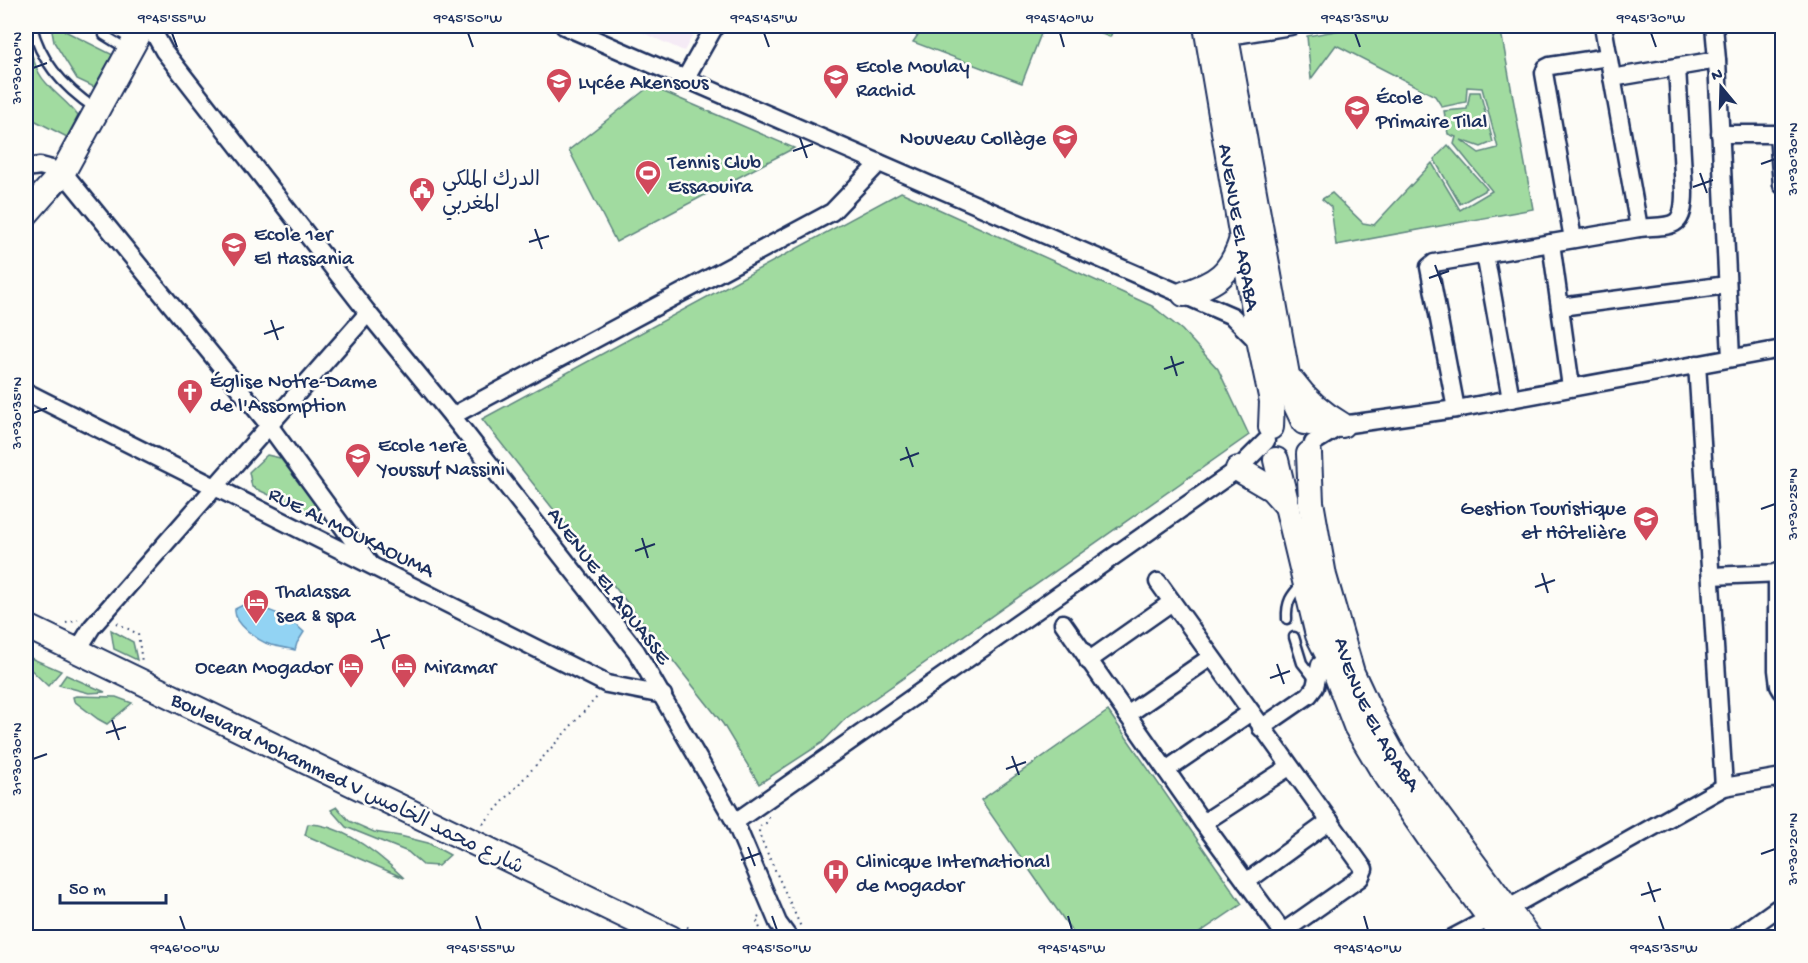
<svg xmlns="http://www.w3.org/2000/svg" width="1808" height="963" font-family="'Gochi Hand','Playpen Sans Arabic',sans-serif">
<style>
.built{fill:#f5ebf5}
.green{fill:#a1dba0;stroke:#5e857f;stroke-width:1.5}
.water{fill:#92d3f3;stroke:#6291b7;stroke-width:1.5}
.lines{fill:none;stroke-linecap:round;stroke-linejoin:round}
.lane-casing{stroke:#1b2f5e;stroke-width:13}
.street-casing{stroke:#1b2f5e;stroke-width:21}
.secondary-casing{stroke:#1b2f5e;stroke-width:28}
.path{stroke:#1b2f5e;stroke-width:2;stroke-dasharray:1.5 4.5;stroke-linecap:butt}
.lane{stroke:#fdfcf7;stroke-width:8}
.street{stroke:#fdfcf7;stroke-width:16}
.secondary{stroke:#fdfcf7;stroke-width:24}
.ticks{fill:none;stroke:#1b2f5e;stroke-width:2}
.labels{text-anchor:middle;stroke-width:5;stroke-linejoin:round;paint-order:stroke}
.poi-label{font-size:21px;fill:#1b2f5e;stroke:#fdfcf7;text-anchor:start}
.street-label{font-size:21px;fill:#1b2f5e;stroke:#fdfcf7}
.neatline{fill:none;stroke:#1b2f5e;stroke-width:2}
.ticks-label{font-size:15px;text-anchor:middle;fill:#1b2f5e}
</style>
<rect width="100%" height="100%" fill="#fdfcf7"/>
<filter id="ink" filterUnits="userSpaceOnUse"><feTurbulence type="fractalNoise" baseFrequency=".0167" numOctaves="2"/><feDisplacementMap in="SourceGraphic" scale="12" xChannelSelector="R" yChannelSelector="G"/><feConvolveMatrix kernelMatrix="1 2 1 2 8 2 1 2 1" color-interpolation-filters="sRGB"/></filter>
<g filter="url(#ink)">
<path class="built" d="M627,26H698L684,51Z"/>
<g class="green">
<path d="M51,26H55L113,55L94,87L77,79L54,42Z"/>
<path d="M924,26H1044L1022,83L913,42Z"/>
<path d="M1080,26H1115L1110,37Z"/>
<path d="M1363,26H1500L1533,209L1336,245L1331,207L1322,199L1332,193L1363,223L1374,225L1432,163L1460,210L1492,191L1454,144L1456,137L1448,134L1444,111L1467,109L1470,92H1480L1493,142L1481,147L1461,140L1479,153L1498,148L1482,88L1467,87L1466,102L1442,107L1435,96L1336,45L1311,79L1307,36Z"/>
<path d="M26,53L32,55C34,61 36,68 39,73C48,90 67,100 78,116L67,137L26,116Z"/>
<path d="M650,86L794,148L616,242L569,150Z"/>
<path d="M1448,145L1487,189L1460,204L1434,159Z"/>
<path d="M901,192L1152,306L1182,330L1218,369L1249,435L845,719L822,743L759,784L723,724L482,419Z"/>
<path d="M267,455L280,458L332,524L252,487L249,472Z"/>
<path d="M111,630L133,642L137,660L114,649Z"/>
<path d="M26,656L61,671L48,686L26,665Z"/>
<path d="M66,675L105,692L89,693L59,685Z"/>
<path d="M76,696L116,697L132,703L107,724L98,719L74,701L73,697Z"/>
<path d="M1108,711L1242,904L1193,937H1076L981,800Z"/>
<path d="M337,807L349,821L374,832L400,836L428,843L450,855L438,866L423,865L408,852L346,827L331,810Z"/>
<path d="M308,824C342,824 380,855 404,878L305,835Z"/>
</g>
<path class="water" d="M243,605C267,607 287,615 304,632L297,643L295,650C287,648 279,647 271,645C258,641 233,623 235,609Z"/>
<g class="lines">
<g class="lane-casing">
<g id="lane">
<path d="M32,26C40,61 66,89 96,109"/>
<path d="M108,26L134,41"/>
<path d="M104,35L127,49"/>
<path d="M1287,619C1286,602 1291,595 1302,584"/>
<path d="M1294,637L1302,663L1313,677L1316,672"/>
</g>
</g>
<g class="street-casing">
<g id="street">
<path d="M150,26L164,51L368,313L452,416L636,651L735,822L778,923L789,938"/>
<path d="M564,26L1232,316L1260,344L1262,343"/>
<path d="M1603,26L1639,228"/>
<path d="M1714,26L1717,60L1731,358"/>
<path d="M1217,38L1291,26"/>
<path d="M1612,78L1717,60"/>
<path d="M685,79L715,26"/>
<path d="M1720,134H1782"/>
<path d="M1778,134L1782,185"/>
<path d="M26,168L40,166L63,172L268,424L370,564"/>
<path d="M1573,239L1544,73L1546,68L1550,66L1608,57"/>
<path d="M1551,243L1571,387"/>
<path d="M1485,254L1511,399"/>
<path d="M1560,307L1727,285"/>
<path d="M1697,364L1724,787"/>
<path d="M26,392L607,684L663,695"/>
<path d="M1456,409L1429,267L1434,263L1639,228C1671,225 1684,231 1684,192L1677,67"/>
<path d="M452,416L832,212L879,163"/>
<path d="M1309,427L1342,425L1456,409L1782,349"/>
<path d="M1313,443L1339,427"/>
<path d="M1777,572V670L1779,686L1782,691"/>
<path d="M1711,576L1782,573"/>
<path d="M1158,582L1364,869L1360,878L1283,932"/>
<path d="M1063,623L1203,823L1287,938"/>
<path d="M77,651L92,627L368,313"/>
<path d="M1088,661L1172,602"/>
<path d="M1127,715L1211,657"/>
<path d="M1261,728L1309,695L1315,687L1320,665L1331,661"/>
<path d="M1166,770L1251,712"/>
<path d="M735,822L1238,469L1266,441"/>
<path d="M1203,823L1289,767"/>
<path d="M1246,882L1330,821"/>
<path d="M1452,938L1507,909L1724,787L1782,777"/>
<path d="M1736,938L1782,905"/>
</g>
</g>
<g class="secondary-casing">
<g id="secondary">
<path id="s1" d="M1206,26L1260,344L1272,401L1271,427"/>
<path d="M1224,26L1287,375L1295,403L1304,422"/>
<path d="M26,214L63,172L143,26"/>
<path d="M1184,294C1217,283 1231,274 1242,239"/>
<path d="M1293,382C1306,400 1323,414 1342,425"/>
<path id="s2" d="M1309,454L1311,502L1324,576L1352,673L1372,716L1395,758L1529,938"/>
<path d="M1276,460L1318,635L1331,661L1356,726L1381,768L1428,836L1505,938"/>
<path d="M1238,469L1272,489L1288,507"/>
<path d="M26,626L671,938"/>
</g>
</g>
<g class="path">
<path d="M26,238L31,232"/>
<path d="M66,623L78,620"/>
<path d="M117,623L138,634L142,662"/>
<path d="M769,817L766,823L760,826L759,832L761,839L801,927"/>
<path d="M483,824L597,697"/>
<path d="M759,917L756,919L764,938"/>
<path d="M687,927L707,938"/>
</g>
<use href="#lane" class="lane"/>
<use href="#street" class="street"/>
<use href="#secondary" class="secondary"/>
</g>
</g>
<path class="ticks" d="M172,33L177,47M468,33L473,47M764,33L769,47M1060,33L1064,47M1355,33L1360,47M1651,33L1656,47M33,68L47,63M800,138L807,158M793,151L813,144M1761,164L1775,159M1700,173L1707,193M1693,187L1713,180M535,229L542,249M529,242L549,236M1435,265L1442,284M1429,278L1449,271M271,320L278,340M264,334L284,327M1171,356L1177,376M1164,369L1184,362M33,413L47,408M906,447L913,467M900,460L919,453M1761,509L1775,504M642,538L648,558M635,551L655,544M1542,573L1548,593M1535,587L1555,580M377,629L384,649M371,642L390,635M1277,664L1284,684M1270,678L1290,671M112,720L119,740M106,733L126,727M1012,756L1019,775M33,759L47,754M1006,769L1026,762M748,847L755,866M1761,854L1775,849M741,860L761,853M1648,882L1655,902M1641,895L1661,889M180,916L185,930M476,916L481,930M772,916L777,930M1068,916L1072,930M1364,916L1368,930M1659,916L1664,930"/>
<defs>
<g id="school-pin" transform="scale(1.35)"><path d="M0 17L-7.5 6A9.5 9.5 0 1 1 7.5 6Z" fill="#d1495b" stroke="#fdfcf7"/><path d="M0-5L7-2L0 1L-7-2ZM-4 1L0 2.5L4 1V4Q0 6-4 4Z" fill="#fff"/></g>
<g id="stadium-pin" transform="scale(1.35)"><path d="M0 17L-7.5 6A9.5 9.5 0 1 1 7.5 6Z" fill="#d1495b" stroke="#fdfcf7"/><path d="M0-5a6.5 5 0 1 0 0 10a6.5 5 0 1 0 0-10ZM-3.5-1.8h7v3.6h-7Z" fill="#fff"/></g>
<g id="civic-pin" transform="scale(1.35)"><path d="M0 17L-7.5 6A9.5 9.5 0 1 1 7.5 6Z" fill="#d1495b" stroke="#fdfcf7"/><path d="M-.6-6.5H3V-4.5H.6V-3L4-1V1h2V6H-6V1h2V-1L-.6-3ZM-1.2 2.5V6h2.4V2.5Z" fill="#fff"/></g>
<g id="church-pin" transform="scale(1.35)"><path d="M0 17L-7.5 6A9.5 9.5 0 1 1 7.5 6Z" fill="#d1495b" stroke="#fdfcf7"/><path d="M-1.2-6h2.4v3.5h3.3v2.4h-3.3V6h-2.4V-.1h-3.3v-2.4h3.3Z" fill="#fff"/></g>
<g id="hotel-pin" transform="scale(1.35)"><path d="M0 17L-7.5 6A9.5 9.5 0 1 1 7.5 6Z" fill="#d1495b" stroke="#fdfcf7"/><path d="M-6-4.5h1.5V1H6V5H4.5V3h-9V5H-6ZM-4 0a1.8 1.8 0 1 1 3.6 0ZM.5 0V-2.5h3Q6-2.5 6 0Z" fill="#fff"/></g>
<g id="hospital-pin" transform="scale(1.35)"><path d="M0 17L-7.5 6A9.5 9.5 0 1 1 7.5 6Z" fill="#d1495b" stroke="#fdfcf7"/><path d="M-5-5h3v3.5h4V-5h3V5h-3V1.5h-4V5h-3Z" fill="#fff"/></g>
</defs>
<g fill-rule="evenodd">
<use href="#school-pin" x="836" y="77"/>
<use href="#school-pin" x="559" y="81"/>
<use href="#school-pin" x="1357" y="108"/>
<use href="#school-pin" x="1065" y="137"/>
<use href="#stadium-pin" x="648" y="173"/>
<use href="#civic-pin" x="422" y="190"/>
<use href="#school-pin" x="234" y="245"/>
<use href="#church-pin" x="190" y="392"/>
<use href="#school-pin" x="358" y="456"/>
<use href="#school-pin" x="1646" y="519"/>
<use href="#hotel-pin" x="256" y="602"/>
<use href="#hotel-pin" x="351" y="666"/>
<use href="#hotel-pin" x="404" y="666"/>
<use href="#hospital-pin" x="836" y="872"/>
</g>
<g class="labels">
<g class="poi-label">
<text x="856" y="72">Ecole Moulay<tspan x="856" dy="24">Rachid</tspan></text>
<text x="578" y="88">Lycée Akensous</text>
<text x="1376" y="103">École<tspan x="1376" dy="24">Primaire Tilal</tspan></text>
<text x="1046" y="144" text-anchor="end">Nouveau Collège</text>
<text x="668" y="168">Tennis Club<tspan x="668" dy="24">Essaouira</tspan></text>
<text x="442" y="185">الدرك الملكي<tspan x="442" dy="24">المغربي</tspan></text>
<text x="254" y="240">Ecole 1er<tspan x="254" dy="24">El Hassania</tspan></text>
<text x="210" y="387">Église Notre-Dame<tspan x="210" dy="24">de l'Assomption</tspan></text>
<text x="378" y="451">Ecole 1ere<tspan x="378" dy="24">Youssuf Nassini</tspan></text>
<text x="1626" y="514" text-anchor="end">Gestion Touristique<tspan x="1626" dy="24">et Hôtelière</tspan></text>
<text x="276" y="597">Thalassa<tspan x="276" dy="24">sea &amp; spa</tspan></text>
<text x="332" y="673" text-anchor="end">Ocean Mogador</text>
<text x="424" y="673">Miramar</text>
<text x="856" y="867">Clinicque International<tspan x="856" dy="24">de Mogador</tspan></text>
</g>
<g class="street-label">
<text dy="7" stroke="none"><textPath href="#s1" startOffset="204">AVENUE EL AQABA</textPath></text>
<text transform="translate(352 531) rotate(26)" y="7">RUE AL MOUKAOUMA</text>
<text transform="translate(610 585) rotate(53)" y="7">AVENUE EL AQUASSE</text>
<text dy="7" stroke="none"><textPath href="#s2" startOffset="272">AVENUE EL AQABA</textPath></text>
<text transform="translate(348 782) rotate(26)" y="7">Boulevard Mohammed V شارع محمد الخامس</text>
</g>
</g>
<rect width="1808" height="963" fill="none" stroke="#fdfcf7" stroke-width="66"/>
<g transform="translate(1721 87) rotate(341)" stroke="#fdfcf7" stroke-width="4.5" paint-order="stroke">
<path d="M0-4.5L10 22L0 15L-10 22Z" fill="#1b2f5e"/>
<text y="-9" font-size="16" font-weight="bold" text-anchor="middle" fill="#1b2f5e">N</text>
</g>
<path d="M60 894v9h106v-9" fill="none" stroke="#1b2f5e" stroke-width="3"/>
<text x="69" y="894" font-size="18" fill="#1b2f5e" stroke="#fdfcf7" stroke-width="4.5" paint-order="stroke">50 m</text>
<rect x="33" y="33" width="1742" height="897" class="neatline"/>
<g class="ticks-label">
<text x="172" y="22">9°45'55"W</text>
<text x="468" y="22">9°45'50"W</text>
<text x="764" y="22">9°45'45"W</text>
<text x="1060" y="22">9°45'40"W</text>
<text x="1355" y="22">9°45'35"W</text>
<text x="1651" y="22">9°45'30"W</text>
<text transform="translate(16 68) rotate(-90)" y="5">31°30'40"N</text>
<text transform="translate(1792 159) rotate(-90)" y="5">31°30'30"N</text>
<text transform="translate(16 413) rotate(-90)" y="5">31°30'35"N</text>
<text transform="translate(1792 504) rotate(-90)" y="5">31°30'25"N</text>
<text transform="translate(16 759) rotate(-90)" y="5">31°30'30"N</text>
<text transform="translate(1792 849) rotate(-90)" y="5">31°30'20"N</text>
<text x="185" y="952">9°46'00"W</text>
<text x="481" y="952">9°45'55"W</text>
<text x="777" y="952">9°45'50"W</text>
<text x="1072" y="952">9°45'45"W</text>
<text x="1368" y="952">9°45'40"W</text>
<text x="1664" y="952">9°45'35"W</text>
</g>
</svg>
